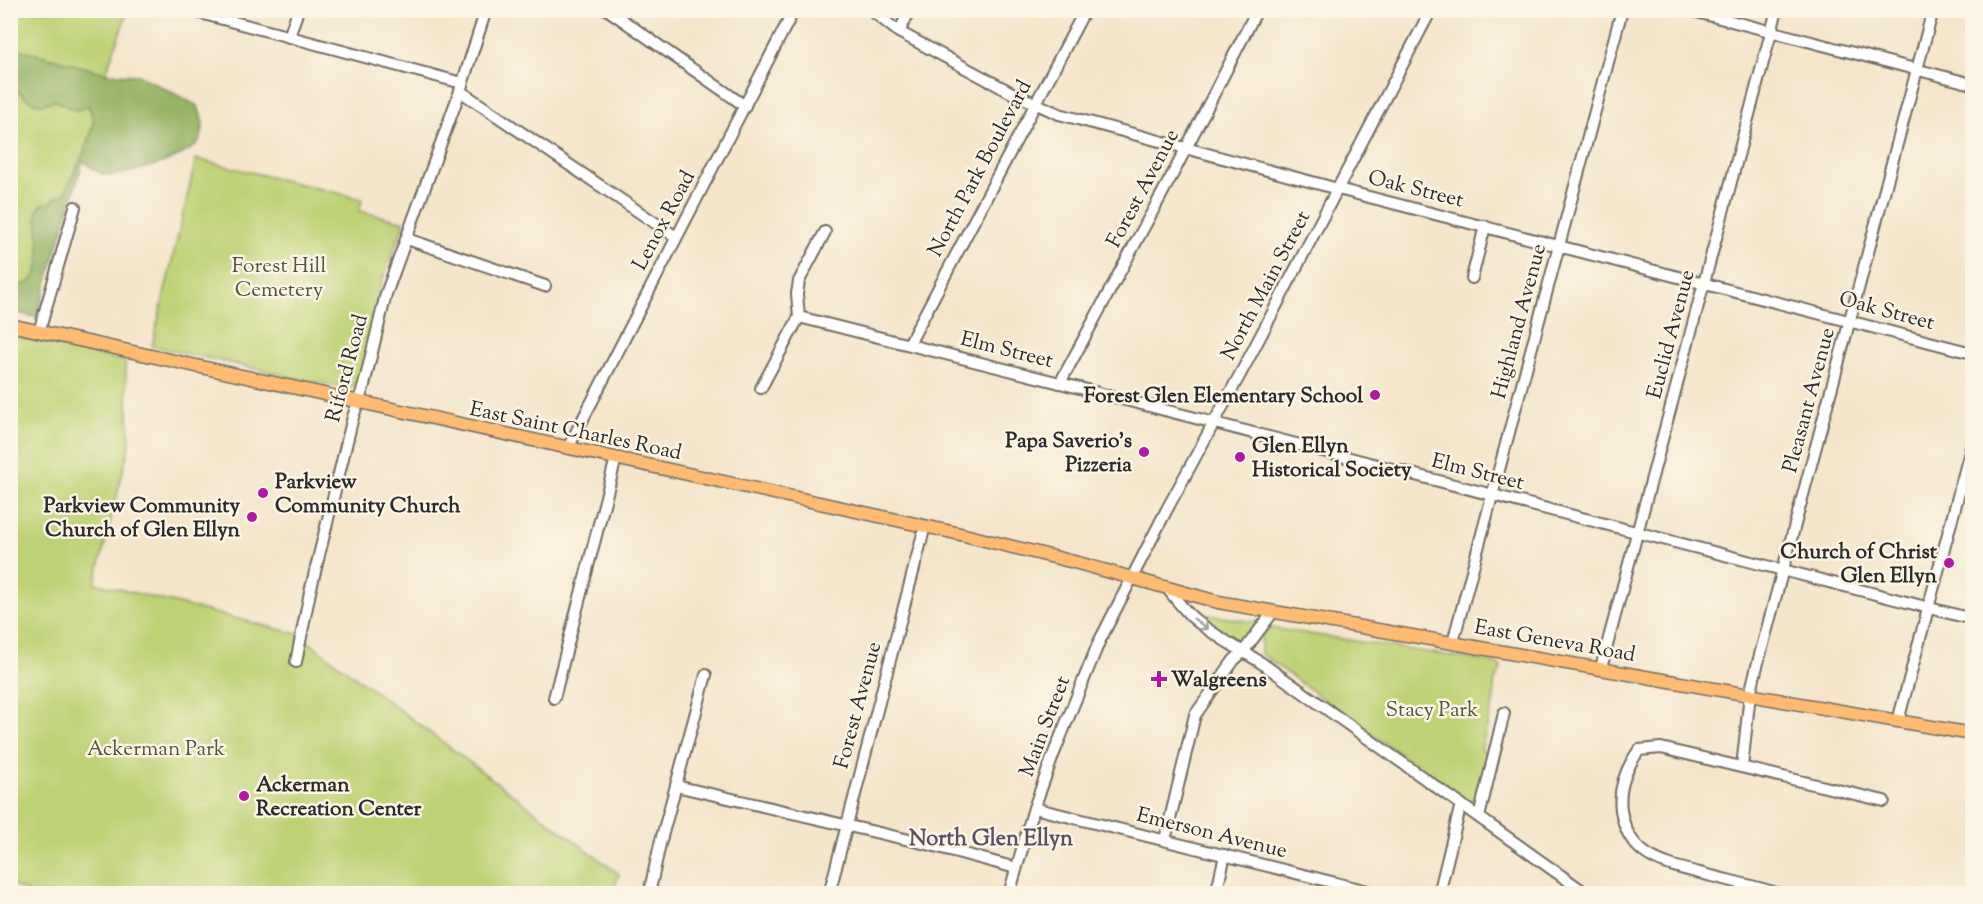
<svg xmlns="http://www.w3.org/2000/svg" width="1983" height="904" font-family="'Sorts Mill Goudy',serif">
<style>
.green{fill:#bed174;stroke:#747e50;stroke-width:1.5}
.forest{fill:#96b366;stroke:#606f48;stroke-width:1.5}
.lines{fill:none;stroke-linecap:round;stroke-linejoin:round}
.minor-casing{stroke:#726c63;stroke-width:14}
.major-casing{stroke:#726c63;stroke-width:15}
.minor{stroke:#fff;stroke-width:10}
.major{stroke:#febb71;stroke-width:12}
.oneway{stroke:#a0a0a0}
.poi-dot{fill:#b5179e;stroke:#fcf5e5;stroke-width:2}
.labels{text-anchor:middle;stroke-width:5;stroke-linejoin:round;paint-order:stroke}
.street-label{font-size:21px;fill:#2b2b2b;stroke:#fcf5e5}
.park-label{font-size:21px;fill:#50543d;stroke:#fcf5e5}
.poi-label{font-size:21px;font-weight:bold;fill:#2b2b2b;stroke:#fcf5e5;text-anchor:end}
.neighbourhood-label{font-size:22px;font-weight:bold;fill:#5b5166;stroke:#fcf5e5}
</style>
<rect width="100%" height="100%" fill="#fcf5e5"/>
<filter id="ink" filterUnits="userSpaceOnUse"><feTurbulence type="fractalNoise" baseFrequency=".0167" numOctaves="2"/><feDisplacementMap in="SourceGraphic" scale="12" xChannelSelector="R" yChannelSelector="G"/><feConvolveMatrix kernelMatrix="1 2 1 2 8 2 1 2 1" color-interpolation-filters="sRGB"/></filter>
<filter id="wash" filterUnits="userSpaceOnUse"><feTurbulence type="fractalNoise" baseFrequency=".008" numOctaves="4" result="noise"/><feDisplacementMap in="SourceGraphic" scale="24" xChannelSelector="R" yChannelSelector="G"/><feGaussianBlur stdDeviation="1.35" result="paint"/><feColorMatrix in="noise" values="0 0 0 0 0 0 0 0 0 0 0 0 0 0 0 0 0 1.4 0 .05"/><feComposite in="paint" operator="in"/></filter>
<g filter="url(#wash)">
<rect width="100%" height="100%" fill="#f5e5ca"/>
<g class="green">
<path d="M11,11H128C118,39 107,67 99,96C94,114 93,134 84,151L38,313L34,317L11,311Z"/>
<path d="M196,159L362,199L359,211L405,222L382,281L360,378L353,387L343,388L152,346Z"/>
<path d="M11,336L125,361L130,443L95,583L298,634L619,874L613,894H32L11,885Z"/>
<path d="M1196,613L1260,623L1261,624L1241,646L1196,615Z"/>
<path d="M1271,628L1490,662L1500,665L1501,669L1494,683V700L1481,749L1484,751L1489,760L1477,803L1467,802L1261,654V637L1267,629Z"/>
</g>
<path class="forest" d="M11,47L109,74L139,75L198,106C202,119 206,128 199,141C191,157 120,179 103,174C96,172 89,165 83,161L38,313L34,317L11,311V283C52,295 36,232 37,211L42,204L50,203L56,197L65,194C71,175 95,137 93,119C92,115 89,110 88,105C75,115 70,107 58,102C51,99 46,105 39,104C27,102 21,92 11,87Z"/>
</g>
<g filter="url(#ink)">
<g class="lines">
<g class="minor-casing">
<g id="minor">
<path d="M189,10L462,83"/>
<path d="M608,10L745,106"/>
<path d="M871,10L899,32L1012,93L1059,114L1338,189L1972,353"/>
<path d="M1689,10L1972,84"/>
<path d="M899,32L910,10"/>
<path d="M289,37L298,10"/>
<path d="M460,91L676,237"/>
<path d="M407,239L545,286"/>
<path d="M1472,278L1485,226"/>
<path d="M799,317L1060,383L1972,619"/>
<path d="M799,317L797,294L799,281L825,232"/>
<path d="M39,332L75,207"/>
<path d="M909,344L1085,10"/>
<path d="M1060,383L1177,166L1257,10"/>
<path d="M761,388L799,317"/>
<path d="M568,448L794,10"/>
<path d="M1167,588C1175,598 1183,609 1192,617C1213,636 1239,648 1263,664L1587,894"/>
<path d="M1453,642L1622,10"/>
<path d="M296,662L310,592L353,417L364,385L386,294L460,91L486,10"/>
<path d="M1601,668L1777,10"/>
<path d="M554,698L616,458"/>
<path d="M1898,721L1972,444"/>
<path d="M1742,767L1750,694L1756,670L1933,10"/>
<path d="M676,786L931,845L1016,868"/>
<path d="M1034,808L1380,894"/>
<path d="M1479,817L1504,713"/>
<path d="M1165,840L1195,715L1234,660L1243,652L1273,612"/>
<path d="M649,894L660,844L706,675"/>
<path d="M829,894L925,526"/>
<path d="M1009,894L1034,808L1054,753L1099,642L1166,511L1249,358L1431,10"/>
<path d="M1216,894L1225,855"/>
<path d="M1439,894L1461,804"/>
<path d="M1780,894C1755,886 1730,881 1704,874C1664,864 1628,858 1621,810C1618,788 1627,767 1639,750L1661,748L1884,801"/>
</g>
</g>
<g class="major-casing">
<path id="major" d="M10,325L956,533L1078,563L1218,602L1972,734"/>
</g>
<use href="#minor" class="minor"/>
<use href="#major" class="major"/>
</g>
<defs><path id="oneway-shaft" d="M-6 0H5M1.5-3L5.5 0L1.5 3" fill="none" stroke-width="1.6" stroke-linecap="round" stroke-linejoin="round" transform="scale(1.5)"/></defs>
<use class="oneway" href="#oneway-shaft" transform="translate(1201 624) rotate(37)"/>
</g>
<g class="poi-dot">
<circle cx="1375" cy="395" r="6"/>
<circle cx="1144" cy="452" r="6"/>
<circle cx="1240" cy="457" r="6"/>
<circle cx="263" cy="493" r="6"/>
<circle cx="252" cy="517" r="6"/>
<circle cx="1949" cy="563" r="6"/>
<path d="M1156 670h6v6h6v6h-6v6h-6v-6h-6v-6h6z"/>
<circle cx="244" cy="796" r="6"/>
</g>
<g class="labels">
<g class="street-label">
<text transform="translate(979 168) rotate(-62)" y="7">North Park Boulevard</text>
<text transform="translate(1142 188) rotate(-62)" y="7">Forest Avenue</text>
<text transform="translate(1416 188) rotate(14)" y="7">Oak Street</text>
<text transform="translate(663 220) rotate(-62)" y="7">Lenox Road</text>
<text transform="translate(1265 285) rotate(-62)" y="7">North Main Street</text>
<text transform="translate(1887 310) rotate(15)" y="7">Oak Street</text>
<text transform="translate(1518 321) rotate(-75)" y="7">Highland Avenue</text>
<text transform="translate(1670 334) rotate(-75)" y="7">Euclid Avenue</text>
<text transform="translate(1007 349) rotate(14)" y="7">Elm Street</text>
<text transform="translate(346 368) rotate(-75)" y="7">Riford Road</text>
<text transform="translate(1808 400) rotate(-75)" y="7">Pleasant Avenue</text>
<text transform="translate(576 430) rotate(12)" y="7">East Saint Charles Road</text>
<text transform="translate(1478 471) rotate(14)" y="7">Elm Street</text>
<text transform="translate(1555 640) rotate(10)" y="7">East Geneva Road</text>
<text transform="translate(857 705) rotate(-75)" y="7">Forest Avenue</text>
<text transform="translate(1044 726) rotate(-69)" y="7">Main Street</text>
<text transform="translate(1212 832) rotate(14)" y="7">Emerson Avenue</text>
</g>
<g class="park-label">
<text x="279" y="272">Forest Hill<tspan x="279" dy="24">Cemetery</tspan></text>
<text x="1432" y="716">Stacy Park</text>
<text x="156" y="755">Ackerman Park</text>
</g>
<g class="poi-label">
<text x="1363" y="402">Forest Glen Elementary School</text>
<text x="1132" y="447">Papa Saverio's<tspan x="1132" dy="24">Pizzeria</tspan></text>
<text x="1252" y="452" text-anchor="start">Glen Ellyn<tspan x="1252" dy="24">Historical Society</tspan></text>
<text x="275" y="488" text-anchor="start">Parkview<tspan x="275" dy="24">Community Church</tspan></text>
<text x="240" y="512">Parkview Community<tspan x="240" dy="24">Church of Glen Ellyn</tspan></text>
<text x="1937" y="558">Church of Christ<tspan x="1937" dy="24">Glen Ellyn</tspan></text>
<text x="1171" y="686" text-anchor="start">Walgreens</text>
<text x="256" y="791" text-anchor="start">Ackerman<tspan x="256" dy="24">Recreation Center</tspan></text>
</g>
<g class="neighbourhood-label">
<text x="991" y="845">North Glen Ellyn</text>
</g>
</g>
<rect width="1983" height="904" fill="none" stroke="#fcf5e5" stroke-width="36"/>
</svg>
